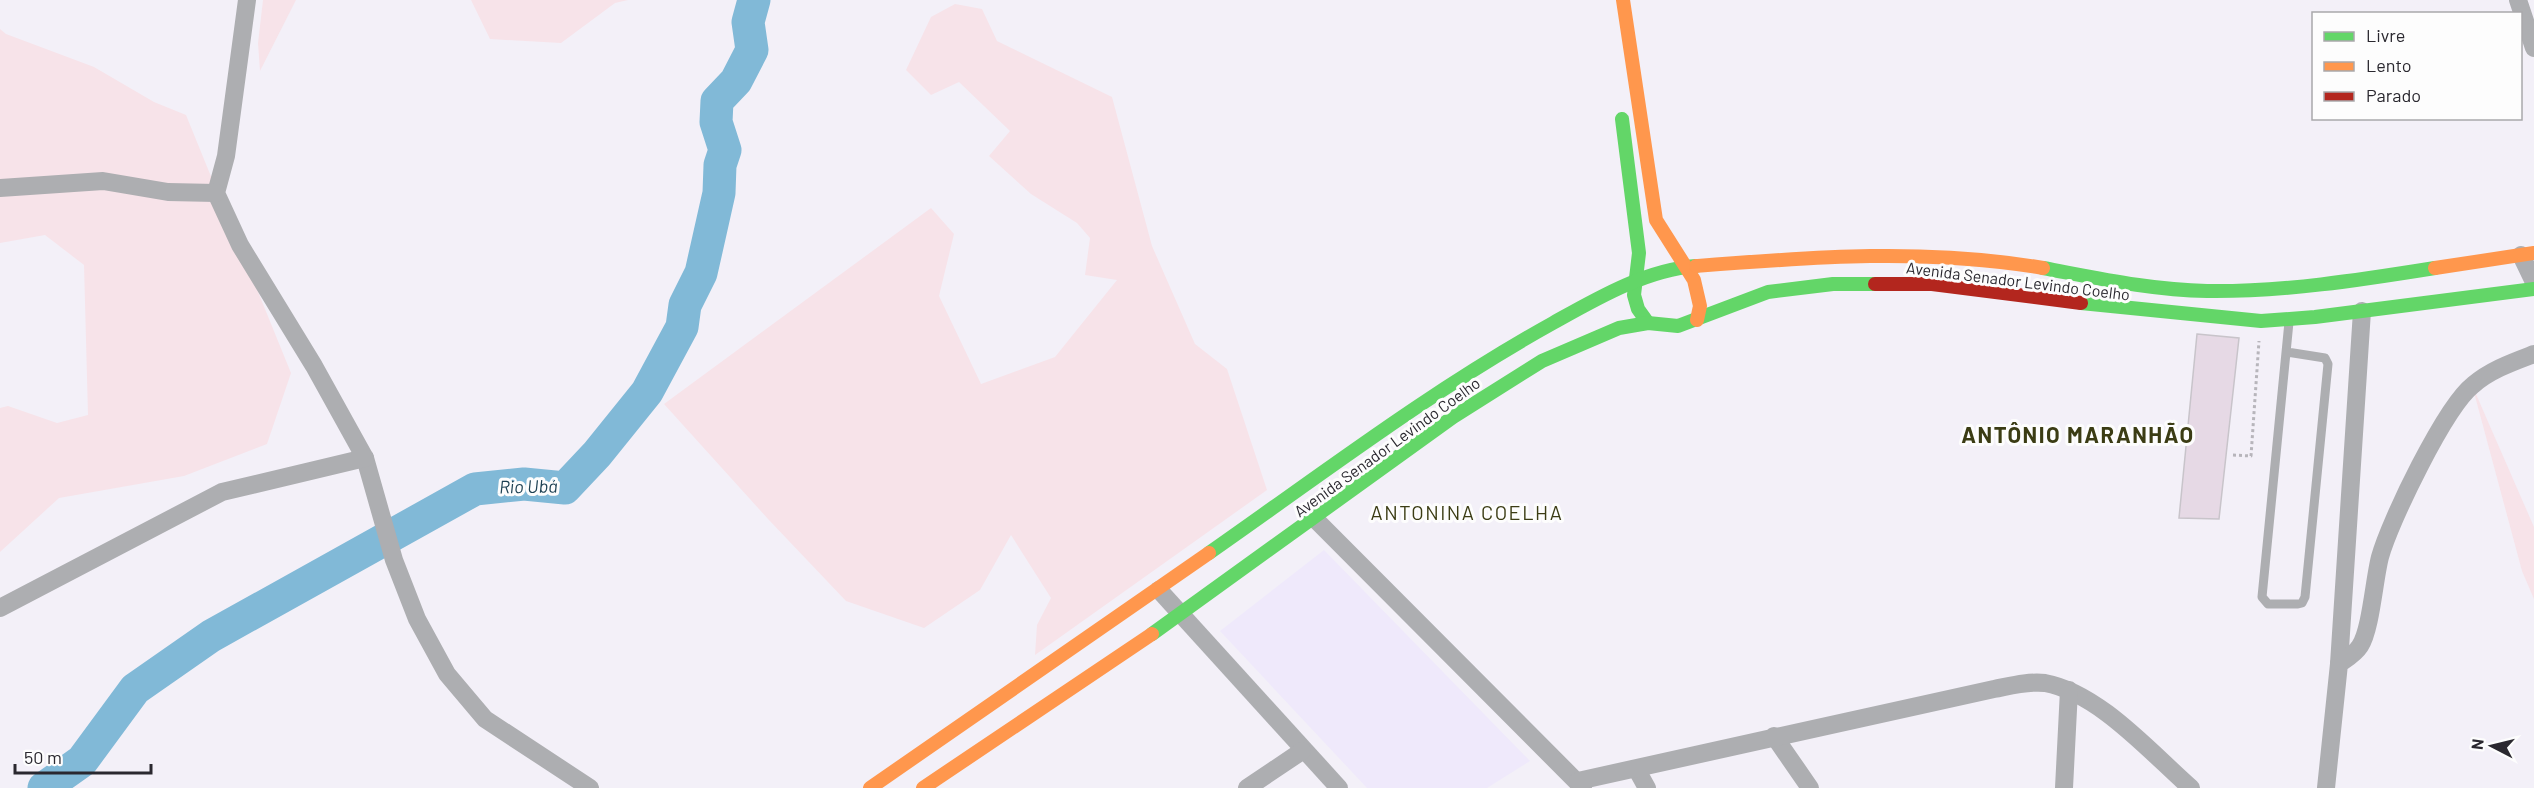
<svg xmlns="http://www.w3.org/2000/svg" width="2534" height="788" font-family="Barlow,sans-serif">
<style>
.built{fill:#efe9fb}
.green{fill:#f7e3e9}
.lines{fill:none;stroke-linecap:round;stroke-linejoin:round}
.river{stroke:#81b9d7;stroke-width:33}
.building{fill:#e6d9e5;stroke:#c8c4ca;stroke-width:1.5}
.path{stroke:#b7b5bb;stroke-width:3;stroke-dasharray:3 3;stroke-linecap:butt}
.lane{stroke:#adaeb1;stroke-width:9}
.street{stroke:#adaeb1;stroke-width:18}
.fast{stroke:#63d668;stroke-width:14}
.slow{stroke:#ff974d;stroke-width:14}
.jam{stroke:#b3261e;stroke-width:14}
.labels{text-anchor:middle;stroke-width:6;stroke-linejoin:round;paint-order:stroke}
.street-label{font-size:16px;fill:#2a282f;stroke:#fdfdfd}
.water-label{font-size:18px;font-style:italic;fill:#1d4153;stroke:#fdfdfd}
.quarter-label{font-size:20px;letter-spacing:1.5px;fill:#3b3c14;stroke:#fdfdfd}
.district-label{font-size:22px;font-weight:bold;letter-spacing:1.5px;fill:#3b3c14;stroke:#fdfdfd}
</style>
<rect width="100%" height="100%" fill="#f3f0f8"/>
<path class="built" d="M1324,550L1530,761L1487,788H1367L1220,631Z"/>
<g class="green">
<path d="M263,0H296L260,71L258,43Z"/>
<path d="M471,0H628L615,3L561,43L490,39Z"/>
<path d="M955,4L982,9L997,41L1112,97L1152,246L1195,344L1227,369L1267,490L1035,655L1037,625L1051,598L1011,535L980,590L924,628L846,601L768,519L664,404L931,208L954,234L939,296L981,384L1055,357L1117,280L1085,275L1090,238L1077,223L1031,194L989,156L1010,131L959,82L931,95L906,70L931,17Z"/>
<path d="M0,29L6,34L94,67L154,102L186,115L291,373L267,444L184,476L59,498L0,552V408L8,406L57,423L88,415L84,265L45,235L0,243Z"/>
<path d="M2472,385L2534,527V599L2522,571Z"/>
</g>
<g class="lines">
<path class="river" d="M44,788L82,761L135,689L211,636L475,489L524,484L565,488L597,454L647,392L682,327L685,305L701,273L719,193L720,165L725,150L716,122L717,101L736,81L752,50L748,22L754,0"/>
</g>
<path class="building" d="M2197,334L2239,338L2219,519L2179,518Z"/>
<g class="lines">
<path class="path" d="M2233,455L2251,456L2259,341"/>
<path class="lane" d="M2287,352L2325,358L2328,364L2305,597L2302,603L2298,604H2268L2262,597L2289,322"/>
<g class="street">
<path d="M247,0L226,156L216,193L240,245L314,366L365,458L394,560L417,619L447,674L485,719L590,788"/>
<path d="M2518,0L2534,48"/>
<path d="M0,188L103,181L168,192L216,193"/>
<path d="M2521,255L2534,282"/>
<path d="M1315,519L1583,788"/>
<path d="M1159,590L1339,788"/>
<path d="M0,608L222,492L365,458"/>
<path d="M2339,664L2362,311"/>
<path d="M1774,736L1810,788"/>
<path d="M1637,770L1647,788"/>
<path d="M1578,781L1994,689C2010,686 2028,681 2045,683C2099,693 2150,752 2191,788"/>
<path d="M1247,788L1302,751"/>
<path d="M2064,788L2069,690"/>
<path d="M2326,788L2339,664C2346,659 2355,654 2360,646C2371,629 2374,580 2380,557C2390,521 2445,407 2473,385C2490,370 2513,362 2534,354"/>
</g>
<g class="fast">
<path d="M1622,119L1639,253L1634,295L1638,309L1648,323"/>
<path d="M2043,268C2097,278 2151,290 2207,291C2283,292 2360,280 2435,268"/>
<path d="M2081,303L2261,321L2315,317L2534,289"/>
<path d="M1209,553C1322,474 1432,390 1553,323C1596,299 1645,270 1696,266"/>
<path d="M1152,634L1453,417L1542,361L1619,328L1648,323L1678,326L1768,292L1833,284H1875"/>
</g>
<g class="slow">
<path d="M1623,0L1656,220L1694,280L1700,306L1697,320"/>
<path d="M1696,266C1812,257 1926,248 2043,268"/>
<path d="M2435,268L2534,253"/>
<path d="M870,788L1209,553"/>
<path d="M923,788L1152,634"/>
</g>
<path class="jam" d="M1875,284H1932L2081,303"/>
</g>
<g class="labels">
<g class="street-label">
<text transform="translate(2018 281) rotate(7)" y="6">Avenida Senador Levindo Coelho</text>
<text transform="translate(1387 447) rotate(-36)" y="6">Avenida Senador Levindo Coelho</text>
</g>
<g class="water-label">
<text transform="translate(528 487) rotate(-1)" y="6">Rio Ubá</text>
</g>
<g class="quarter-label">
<text x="1467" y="520">ANTONINA COELHA</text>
</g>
<g class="district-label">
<text x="2078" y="443">ANTÔNIO MARANHÃO</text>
</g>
</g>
<rect x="2312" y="12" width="210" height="108" fill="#fdfdfd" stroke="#a9a8ab" stroke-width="1.5"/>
<rect x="2324" y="32" width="30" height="9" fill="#63d668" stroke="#a9a8ab" stroke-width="1.5"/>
<text x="2366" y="42" font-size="18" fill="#2a282f">Livre</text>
<rect x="2324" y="62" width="30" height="9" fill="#ff974d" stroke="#a9a8ab" stroke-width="1.5"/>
<text x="2366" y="72" font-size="18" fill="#2a282f">Lento</text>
<rect x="2324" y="92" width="30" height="9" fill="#b3261e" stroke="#a9a8ab" stroke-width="1.5"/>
<text x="2366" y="102" font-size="18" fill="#2a282f">Parado</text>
<g transform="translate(2492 746) rotate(277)" stroke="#fdfdfd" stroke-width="4.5" paint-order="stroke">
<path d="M0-4.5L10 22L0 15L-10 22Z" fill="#2a282f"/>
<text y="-9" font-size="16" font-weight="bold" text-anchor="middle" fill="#2a282f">N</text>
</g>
<path d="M15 764v9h136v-9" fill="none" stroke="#2a282f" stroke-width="3"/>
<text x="24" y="764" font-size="18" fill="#2a282f" stroke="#fdfdfd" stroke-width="4.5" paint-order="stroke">50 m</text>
</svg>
